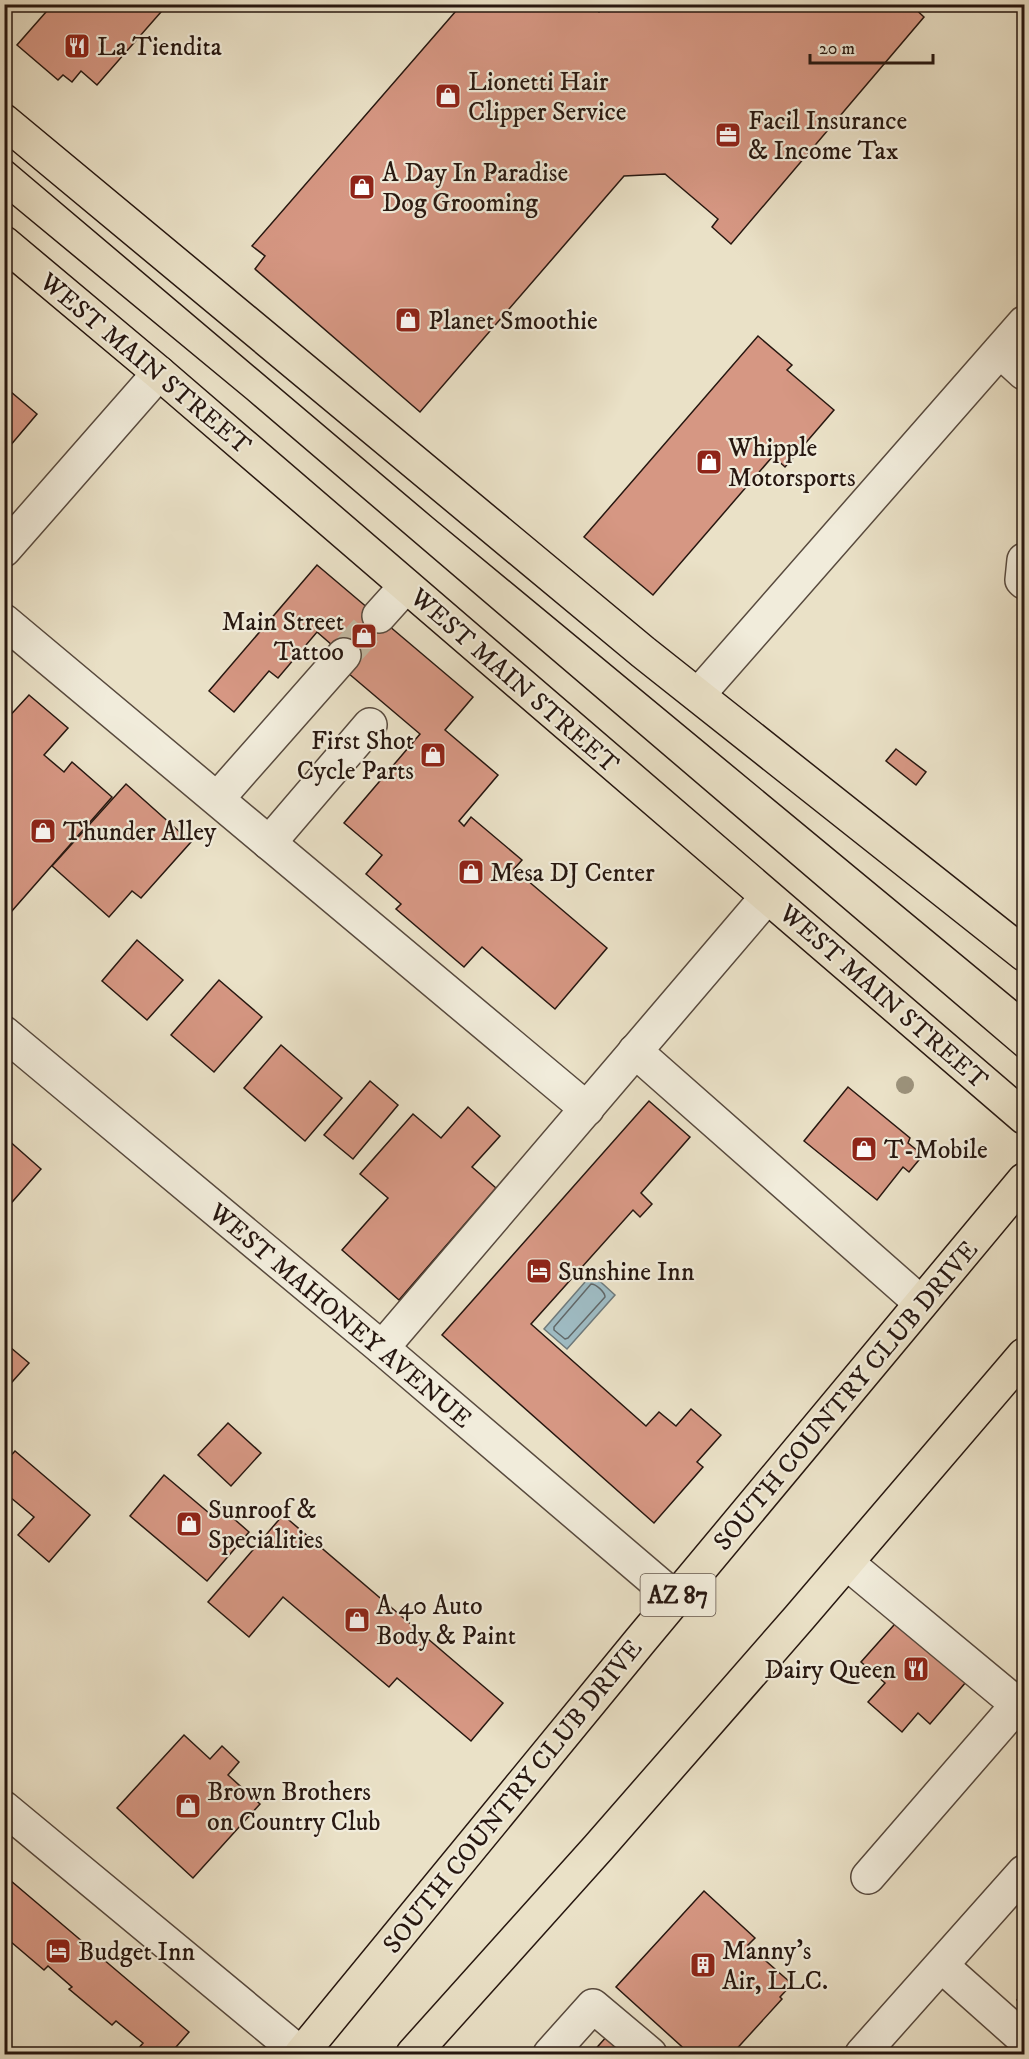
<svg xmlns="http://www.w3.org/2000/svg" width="1029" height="2059" font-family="'IM FELL DW Pica',serif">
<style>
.water{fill:#9ebac1;stroke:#6e797a;stroke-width:1.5}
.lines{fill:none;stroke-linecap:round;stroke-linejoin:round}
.shore{stroke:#626868;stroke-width:1.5}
.building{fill:#d69783;stroke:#271710;stroke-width:1.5}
.minor-tunnel{stroke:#c3b9a2;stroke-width:33;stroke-dasharray:33 16;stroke-linecap:butt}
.minor-casing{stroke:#584a3e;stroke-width:36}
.major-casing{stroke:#271710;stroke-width:36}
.minor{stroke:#f1ecdb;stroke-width:33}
.major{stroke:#eae1c7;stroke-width:33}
.tram{stroke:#271710;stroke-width:1.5}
.tree{fill:#9c927b}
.labels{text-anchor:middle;stroke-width:4.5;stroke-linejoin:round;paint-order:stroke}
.shield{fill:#f1ecdb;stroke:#64574d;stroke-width:1.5}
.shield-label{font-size:24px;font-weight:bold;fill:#271710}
.poi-label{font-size:26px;fill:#271710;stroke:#f1ecdb;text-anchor:start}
.street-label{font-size:26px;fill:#271710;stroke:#f1ecdb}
</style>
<rect width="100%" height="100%" fill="#eae1c7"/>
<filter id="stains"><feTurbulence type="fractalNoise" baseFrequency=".00333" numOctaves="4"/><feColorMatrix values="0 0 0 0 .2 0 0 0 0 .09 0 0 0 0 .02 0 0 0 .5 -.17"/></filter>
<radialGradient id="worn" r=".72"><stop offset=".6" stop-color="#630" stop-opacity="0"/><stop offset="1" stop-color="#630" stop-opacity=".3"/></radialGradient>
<path class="water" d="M592,1274L615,1295L567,1349L544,1329Z"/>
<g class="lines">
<path class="shore" d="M591,1284C596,1284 605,1292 605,1297L568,1338L565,1339L554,1330V1327Z"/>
</g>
<g class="building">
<path d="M53,4H168L97,85L81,71L72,82L63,75L58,80L17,45Z"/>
<path d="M462,4H590L599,12L606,4H910L924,17L731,244L712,227L718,219L665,174L624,176L420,412L255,269L265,256L252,246Z"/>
<path d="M758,336L792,365L787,370L834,410L785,467L773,456L653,595L584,537Z"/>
<path d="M4,386L37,414L4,453Z"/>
<path d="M317,565L473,697L445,730L498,775L459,821L464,826L471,817L522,860L514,869L607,948L555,1009L482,947L464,967L396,909L401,904L366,874L382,855L344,823L420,734L348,673L355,665L317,632L278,678L269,671L234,712L209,691Z"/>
<path d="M29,695L68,728L44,755L64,772L72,762L112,797L4,920V722Z"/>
<path d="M896,749L926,772L916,785L886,761Z"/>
<path d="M126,784L191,842L141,898L132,891L109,917L52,866Z"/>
<path d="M137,940L183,980L147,1020L102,981Z"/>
<path d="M219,980L262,1017L214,1072L171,1035Z"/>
<path d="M281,1045L342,1098L305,1141L244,1088Z"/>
<path d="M370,1081L398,1105L353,1159L324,1135Z"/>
<path d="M848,1087L910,1138L908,1143L923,1155L909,1172L903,1167L877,1200L804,1141Z"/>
<path d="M649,1101L690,1137L641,1193L652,1204L640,1217L633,1210L531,1324L646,1426L659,1412L676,1426L691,1409L721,1435L697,1462L703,1467L654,1523L442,1335Z"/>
<path d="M468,1107L500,1136L472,1167L496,1188L399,1300L342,1250L388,1198L360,1174L413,1114L441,1138Z"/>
<path d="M7,1139L41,1169L6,1209L4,1143Z"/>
<path d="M4,1342L29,1363L4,1391Z"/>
<path d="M228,1423L261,1453L231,1486L198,1455Z"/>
<path d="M15,1451L90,1515L49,1562L18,1535L34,1517L4,1492V1463Z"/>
<path d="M164,1475L209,1513L217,1504L249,1532L207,1581L130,1516Z"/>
<path d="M283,1515L503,1703L471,1741L397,1678L389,1687L283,1597L249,1637L208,1602Z"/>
<path d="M902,1616L972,1675L930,1724L918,1713L902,1732L868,1702L885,1683L861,1662Z"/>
<path d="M184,1735L210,1759L222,1746L239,1762L228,1775L260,1804L193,1878L117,1808Z"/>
<path d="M4,1875L189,2032L170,2054H143L137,2050L143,2043L116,2021L112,2025L69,1989L72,1987L48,1966L44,1970L4,1936Z"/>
<path d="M704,1891L755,1938L748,1945L792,1984L780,1997L782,1999L732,2054H690L616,1987Z"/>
<path d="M1024,1990V2007L1017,2000Z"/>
<path d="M608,2035L631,2054H591Z"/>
<path d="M4,2043L15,2052L19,2048L27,2054H4Z"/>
</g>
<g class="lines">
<path class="minor-tunnel" d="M344,655L379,616"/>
<g class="minor-casing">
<g id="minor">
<path d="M1000,351L1024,373"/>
<path d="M4,550L159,373"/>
<path d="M1024,560L1022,580L1024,582"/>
<path d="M379,616L406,586"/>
<path d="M4,621L587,1109"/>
<path d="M698,695L1024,323"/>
<path d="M218,798L344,655"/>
<path d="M269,843L370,725"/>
<path d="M4,1033L382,1348L675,1598"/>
<path d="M635,1051L921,1303"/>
<path d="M382,1348L767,897"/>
<path d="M847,1563L1024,1710"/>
<path d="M4,1808L301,2054"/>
<path d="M868,1877L1018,1704"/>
<path d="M942,1966L1024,2039"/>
<path d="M550,2054L593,2006L650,2054"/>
<path d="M862,2054L1024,1872"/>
</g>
</g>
<g class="major-casing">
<g id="major">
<path d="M4,121L643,652L1024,954"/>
<path d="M4,243L159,373L1024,1117"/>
<path d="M301,2054L640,1641L1024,1180"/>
<path d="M413,2054L598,1848L799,1618L1024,1355"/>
</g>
</g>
<use href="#minor" class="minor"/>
<use href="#major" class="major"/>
<g class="tram">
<path d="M4,155L433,518L1024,1007"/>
<path d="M4,198L247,399L1024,1062"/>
</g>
</g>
<circle class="tree" cx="905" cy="1085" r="9"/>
<defs>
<g id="restaurant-square" transform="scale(1.35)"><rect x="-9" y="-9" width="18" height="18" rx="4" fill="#8f2418" stroke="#f1ecdb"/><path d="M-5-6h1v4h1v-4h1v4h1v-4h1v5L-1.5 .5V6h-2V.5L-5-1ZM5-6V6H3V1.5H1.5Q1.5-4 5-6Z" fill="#fff"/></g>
<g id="shop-square" transform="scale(1.35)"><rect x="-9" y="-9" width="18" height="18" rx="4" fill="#8f2418" stroke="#f1ecdb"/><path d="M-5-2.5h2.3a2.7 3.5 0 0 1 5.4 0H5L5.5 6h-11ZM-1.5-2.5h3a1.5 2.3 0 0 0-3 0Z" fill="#fff"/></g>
<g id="office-square" transform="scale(1.35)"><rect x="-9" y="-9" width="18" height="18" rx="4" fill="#8f2418" stroke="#f1ecdb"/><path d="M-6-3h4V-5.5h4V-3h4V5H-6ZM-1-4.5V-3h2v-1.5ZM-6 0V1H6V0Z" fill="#fff"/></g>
<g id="hotel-square" transform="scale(1.35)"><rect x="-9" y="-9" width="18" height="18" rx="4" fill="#8f2418" stroke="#f1ecdb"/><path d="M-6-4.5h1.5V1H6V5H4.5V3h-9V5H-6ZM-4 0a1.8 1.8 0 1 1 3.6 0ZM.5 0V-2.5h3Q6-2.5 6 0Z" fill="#fff"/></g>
<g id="building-square" transform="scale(1.35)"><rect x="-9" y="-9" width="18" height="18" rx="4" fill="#8f2418" stroke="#f1ecdb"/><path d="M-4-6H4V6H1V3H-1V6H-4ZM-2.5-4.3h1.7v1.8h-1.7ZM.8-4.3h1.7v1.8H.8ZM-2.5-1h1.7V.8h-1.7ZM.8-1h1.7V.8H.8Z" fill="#fff"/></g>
</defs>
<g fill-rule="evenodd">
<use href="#restaurant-square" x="77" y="46"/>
<use href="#shop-square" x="448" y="96"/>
<use href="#office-square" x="728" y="135"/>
<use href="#shop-square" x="362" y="187"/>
<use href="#shop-square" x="408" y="320"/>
<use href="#shop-square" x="709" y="462"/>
<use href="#shop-square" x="364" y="636"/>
<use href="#shop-square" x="433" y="755"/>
<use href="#shop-square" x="43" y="831"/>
<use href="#shop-square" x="471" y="872"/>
<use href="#shop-square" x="864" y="1149"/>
<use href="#hotel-square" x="539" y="1271"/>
<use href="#shop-square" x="189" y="1524"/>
<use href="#shop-square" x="357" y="1620"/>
<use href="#restaurant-square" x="916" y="1669"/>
<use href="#shop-square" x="188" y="1806"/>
<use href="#hotel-square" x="58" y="1951"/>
<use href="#building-square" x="703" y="1965"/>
</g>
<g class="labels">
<rect class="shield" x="640.5" y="1574" width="75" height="42" rx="4.5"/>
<g class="shield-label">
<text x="678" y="1603">AZ 87</text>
</g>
<g class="poi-label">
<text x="97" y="55">La Tiendita</text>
<text x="468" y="90">Lionetti Hair<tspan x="468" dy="30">Clipper Service</tspan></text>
<text x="748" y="129">Facil Insurance<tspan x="748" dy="30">&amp; Income Tax</tspan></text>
<text x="382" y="181">A Day In Paradise<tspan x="382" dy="30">Dog Grooming</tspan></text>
<text x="428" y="329">Planet Smoothie</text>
<text x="728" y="456">Whipple<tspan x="728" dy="30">Motorsports</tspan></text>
<text x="344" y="630" text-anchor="end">Main Street<tspan x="344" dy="30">Tattoo</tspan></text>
<text x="414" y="749" text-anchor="end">First Shot<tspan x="414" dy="30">Cycle Parts</tspan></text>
<text x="63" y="840">Thunder Alley</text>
<text x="490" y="881">Mesa DJ Center</text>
<text x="884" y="1158">T-Mobile</text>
<text x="558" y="1280">Sunshine Inn</text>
<text x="208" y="1518">Sunroof &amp;<tspan x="208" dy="30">Specialities</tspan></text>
<text x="376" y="1614">A 40 Auto<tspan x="376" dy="30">Body &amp; Paint</tspan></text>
<text x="896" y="1678" text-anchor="end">Dairy Queen</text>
<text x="207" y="1800">Brown Brothers<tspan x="207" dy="30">on Country Club</tspan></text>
<text x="722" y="1959">Manny's<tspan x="722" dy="30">Air, LLC.</tspan></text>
<text x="78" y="1960">Budget Inn</text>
</g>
<g class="street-label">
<text transform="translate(146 363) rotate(40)" y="9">WEST MAIN STREET</text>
<text transform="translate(515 680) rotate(41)" y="9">WEST MAIN STREET</text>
<text transform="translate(884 996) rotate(41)" y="9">WEST MAIN STREET</text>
<text transform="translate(341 1315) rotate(40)" y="9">WEST MAHONEY AVENUE</text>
<text transform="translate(845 1395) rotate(-50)" y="9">SOUTH COUNTRY CLUB DRIVE</text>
<text transform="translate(512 1796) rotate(-51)" y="9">SOUTH COUNTRY CLUB DRIVE</text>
</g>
</g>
<rect width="1029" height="2059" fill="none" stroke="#eae1c7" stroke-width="24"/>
<rect x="6" y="6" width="1017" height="2047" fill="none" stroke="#271710" stroke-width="3"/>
<rect x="12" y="12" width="1005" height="2035" fill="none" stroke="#271710" stroke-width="1.5"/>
<path d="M810 54v9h123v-9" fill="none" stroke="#271710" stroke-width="3"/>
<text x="819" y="54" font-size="18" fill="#271710" stroke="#f1ecdb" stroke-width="4.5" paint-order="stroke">20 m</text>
<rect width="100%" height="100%" filter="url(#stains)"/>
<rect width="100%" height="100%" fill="url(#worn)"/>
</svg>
